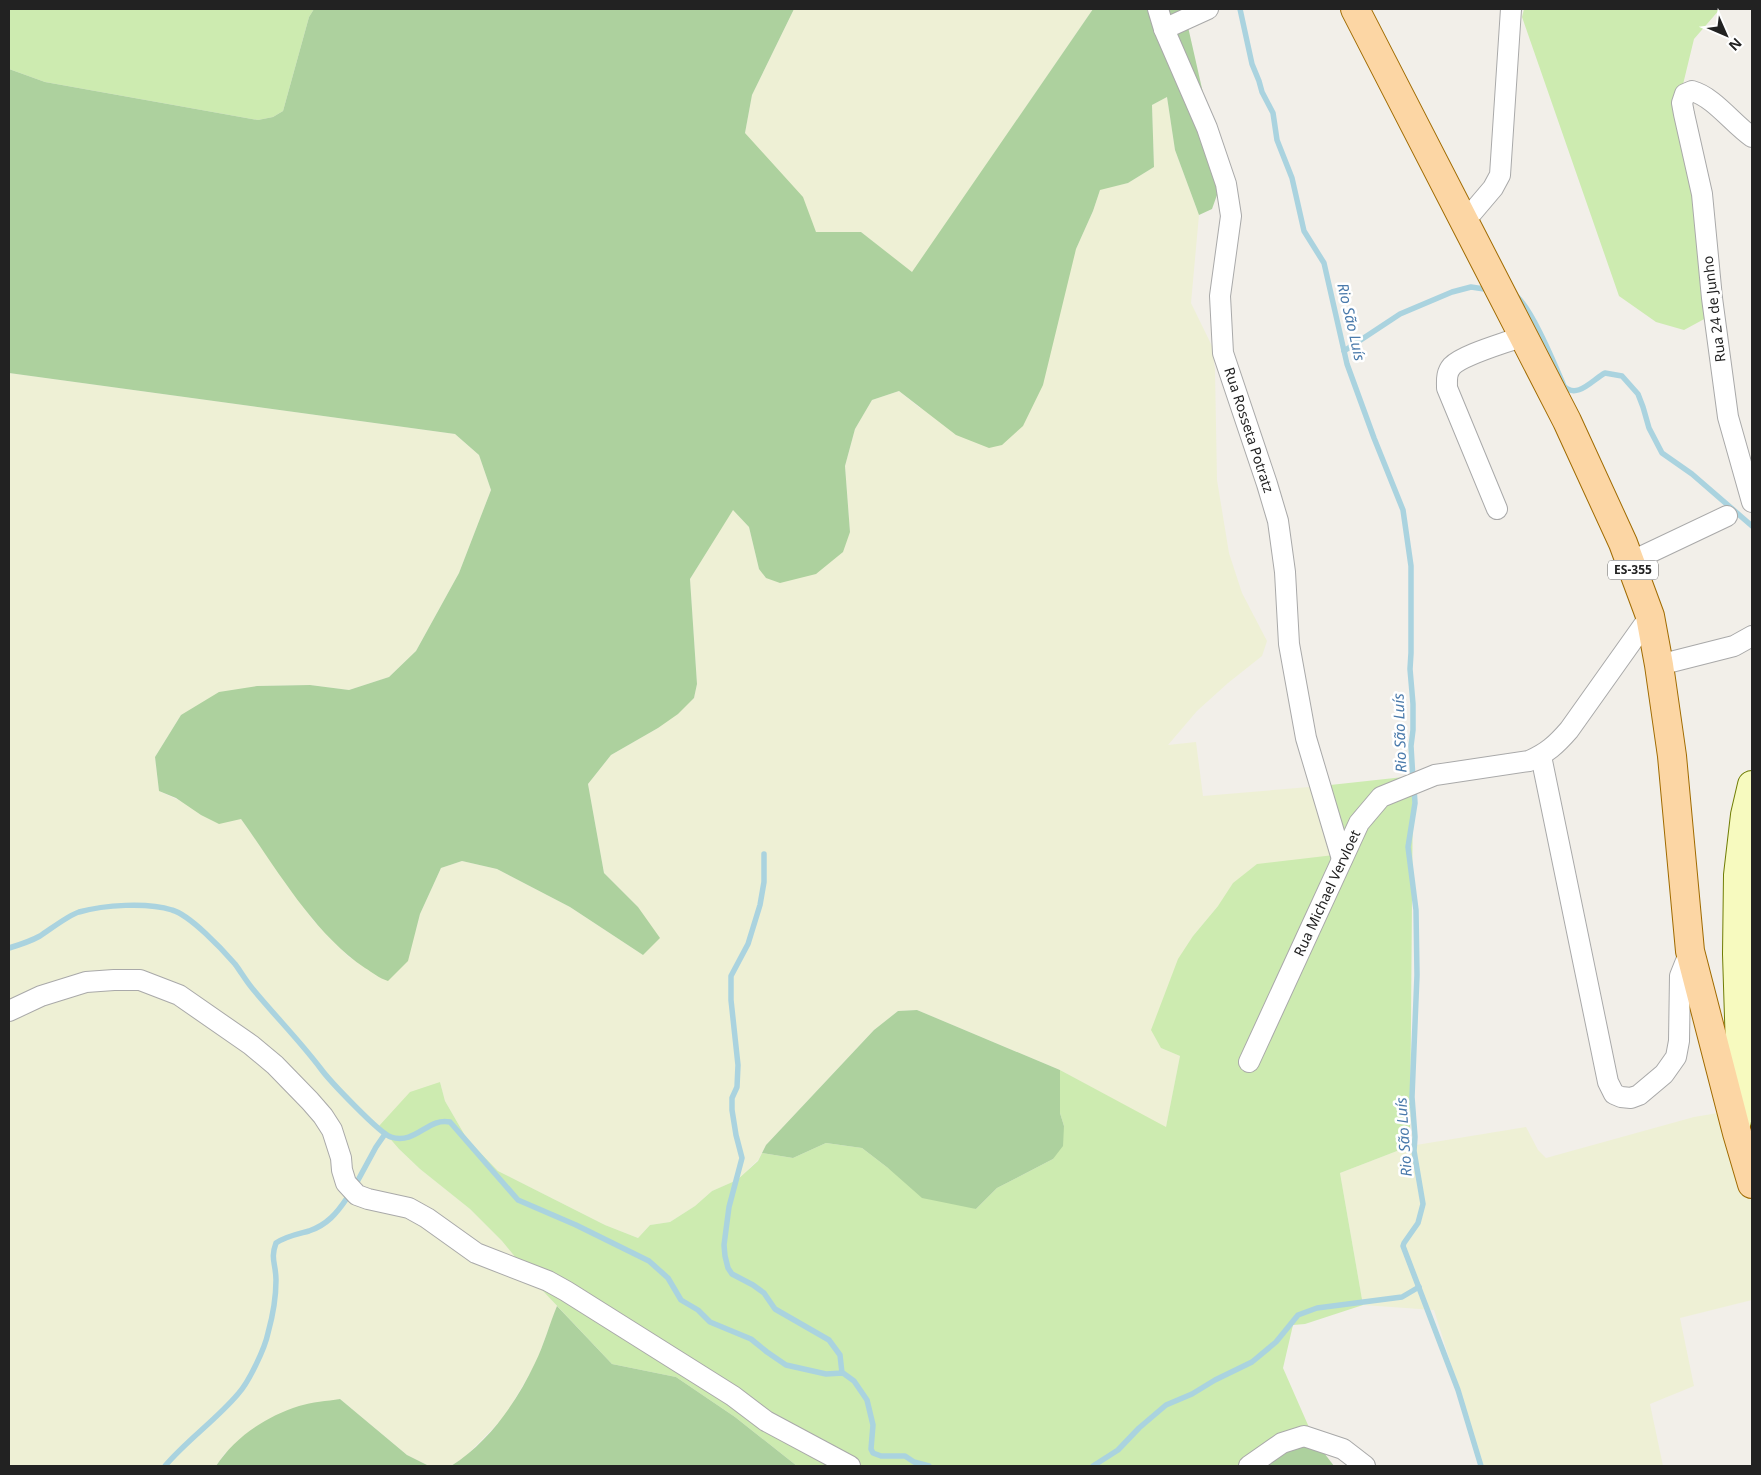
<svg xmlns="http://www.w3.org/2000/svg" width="1761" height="1475" font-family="'Noto Sans',sans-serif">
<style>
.farmland{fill:#eef0d5}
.grass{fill:#cdebb0}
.forest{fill:#add19e}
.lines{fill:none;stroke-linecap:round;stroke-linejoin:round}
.stream{stroke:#aad3df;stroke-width:5.5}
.street-casing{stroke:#a9a9a9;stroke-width:22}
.secondary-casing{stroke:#707d05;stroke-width:30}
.primary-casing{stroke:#a06b00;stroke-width:30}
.street{stroke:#fff;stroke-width:20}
.secondary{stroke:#f7fabf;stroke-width:28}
.primary{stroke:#fcd6a4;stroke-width:28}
.labels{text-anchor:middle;stroke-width:5;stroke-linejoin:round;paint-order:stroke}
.shield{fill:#fff;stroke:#646464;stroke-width:1}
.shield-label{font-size:12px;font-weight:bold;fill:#222}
.street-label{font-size:14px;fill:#222;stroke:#fff}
.water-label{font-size:15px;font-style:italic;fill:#4a7aab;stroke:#fff}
</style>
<rect width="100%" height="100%" fill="#f2efe9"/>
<g class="farmland">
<path d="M794,9H1093L912,273L861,232H816L745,133L752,95Z"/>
<path d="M1167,97L1175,150L1199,215L1191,303L1212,346L1215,370L1217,480L1229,553L1242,593L1267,641L1262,656L1228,683L1197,711L1168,745L1196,742L1203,796L1321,786L1334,855L1218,906L1193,936L1161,1048L1180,1056L1166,1128L1060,1070L917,1010L898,1011L874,1030L766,1145L758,1160L737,1180L712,1191L695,1206L670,1222L650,1225L638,1238L605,1225L498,1171L467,1139L445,1101L440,1082L379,1126L399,1149L420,1169L470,1209L502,1241L543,1291L557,1306L536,1363L505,1416L464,1458L451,1466H429L407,1455L340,1399L225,1453L216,1466H9V373L455,434L479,455L491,490L459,573L416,651L389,677L349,690L310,685L257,686L181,715L155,757L159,791L187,804L201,815L241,819L313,920L350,958L416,930L420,914L441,868L462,861L497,869L570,907L643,955L638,907L604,873L588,784L611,755L658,728L694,698L697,684L690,579L733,509L749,527L759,569L850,532L845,466L855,429L872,400L899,391L920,408L1076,249L1093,211L1100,189L1128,183L1154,167L1152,105Z"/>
<path d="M1736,1110L1752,1161V1300L1680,1318L1694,1386L1650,1404L1663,1466H1483L1434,1310L1363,1305L1340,1173L1410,1146L1526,1127L1538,1150L1546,1158L1694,1117Z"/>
</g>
<g class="grass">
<path d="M9,9H314L309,17L283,111L273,117L258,120L45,82L9,69Z"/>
<path d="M1524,9H1720L1694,39L1678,105L1719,311L1684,330L1656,322L1619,296L1522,17Z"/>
<path d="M1413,776L1410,1146L1340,1173L1363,1305L1305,1324L1293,1325L1283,1368L1315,1441L1242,1466H797L735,1417L676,1377L612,1364L543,1291L502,1241L470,1209L420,1169L399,1149L379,1126L410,1092L440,1082L445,1101L467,1139L498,1171L605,1225L638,1238L650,1225L670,1222L695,1206L712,1191L737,1180L758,1161L762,1153L793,1158L826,1143L862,1148L888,1168L976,1209L997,1188L1053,1159L1064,1126L1060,1113V1070L1166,1127L1180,1056L1161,1048L1151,1030L1178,959L1193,936L1218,906L1233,883L1257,864L1334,855L1321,786Z"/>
</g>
<g class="forest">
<path d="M314,9H794L752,95L745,133L803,197L816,232H861L912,272L1093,9H1182L1186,18L1215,146L1217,195L1212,209L1199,215L1175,150L1167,97L1152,105L1154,167L1128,183L1100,190L1093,211L1076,249L1043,385L1023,426L1002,445L989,448L956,435L899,391L872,400L855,429L845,466L850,532L843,552L816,574L780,583L766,578L759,569L749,527L733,510L690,579L697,684L694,698L678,714L658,728L611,755L588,784L604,873L638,907L660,938L643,955L570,907L497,869L462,861L441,868L420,914L408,961L388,981C379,978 373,973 365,968C313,933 277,869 241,819L219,824L201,815L176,798L159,791L155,757L181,715L219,692L257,686L310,685L349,690L389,677L416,651L459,573L491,490L479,455L455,434L9,373V69L45,82L258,120L273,117L283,111L309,17Z"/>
<path d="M917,1010L1060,1070V1113L1064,1126L1063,1146L1053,1159L997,1188L976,1209L922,1198L888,1168L862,1148L826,1143L793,1158L762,1153L766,1145L874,1030L898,1011Z"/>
<path d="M557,1306L612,1364L676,1377L735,1417L797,1466H451C489,1442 516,1403 535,1363C544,1345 549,1325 557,1306Z"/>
<path d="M340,1399L407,1455L429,1466H216C235,1437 265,1417 299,1406C312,1402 327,1401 340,1399Z"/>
<path d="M1315,1441L1334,1466H1242Z"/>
</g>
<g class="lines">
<g class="stream">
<path d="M1240,9L1252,64L1259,81L1262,92L1273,113L1277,140L1292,178L1304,231L1324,263L1347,364L1374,438L1403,510L1411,566V653L1410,669L1413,704V730L1411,746L1413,779"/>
<path d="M1514,294C1531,306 1555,365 1564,386C1577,400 1593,379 1605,373L1622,376L1638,394L1643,407L1649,428L1662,453L1692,474L1752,526"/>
<path d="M1344,351L1400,314L1452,292L1471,287L1491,290"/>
<path d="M1414,788L1415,803L1408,847L1416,910L1417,975L1412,1097L1415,1137L1414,1151L1423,1204L1418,1223L1404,1243L1403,1246L1458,1390L1481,1466"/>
<path d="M764,854V882L760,905L748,944L731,976V1000L738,1065L737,1087L732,1098V1110L736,1135L742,1158L729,1207L724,1245L725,1256L728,1268L732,1274L753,1285L764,1293L775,1309L829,1340L840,1355L842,1373"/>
<path d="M9,948C19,945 31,941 40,936C51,929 67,916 79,912C104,905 147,902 172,910C190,915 222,949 235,964C241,972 246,981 252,988C275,1016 300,1041 321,1069C329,1080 380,1134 391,1137C416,1145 428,1117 450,1122L518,1200L576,1225L649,1261L668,1278L681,1300L698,1310L710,1322L751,1339L767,1352L786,1365L826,1374L843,1373L854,1381L867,1400L873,1425L871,1449L873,1453L881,1456H905L914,1462L929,1466"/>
<path d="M357,1182L376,1147L385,1134"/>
<path d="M165,1466C187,1440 216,1420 238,1394C249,1382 265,1348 268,1333C273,1315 276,1298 276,1280C276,1264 270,1259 276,1243C286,1236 298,1234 309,1231C327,1225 337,1213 347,1198"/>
<path d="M1093,1466L1118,1450L1139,1428L1166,1405L1192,1394L1215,1380L1252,1362L1276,1342L1298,1315L1317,1308L1402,1297L1419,1287"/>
</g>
<g class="street-casing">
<g id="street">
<path d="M1158,9L1164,29L1207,128L1226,184L1231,216L1220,296L1223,353L1267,484L1278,521L1285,572L1289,644L1306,738L1342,859"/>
<path d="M1164,29L1208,9"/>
<path d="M1752,137C1733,124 1714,97 1692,91L1685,94L1682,103L1684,114L1702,194L1712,298L1728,417L1752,502"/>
<path d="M1465,221L1493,188L1500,175L1511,9"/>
<path d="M1497,509L1447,388C1447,380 1446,373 1452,366C1464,354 1506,343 1523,336"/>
<path d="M1630,562L1727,516"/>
<path d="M1659,665L1734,646L1752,636"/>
<path d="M1541,756L1608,1082L1614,1094L1621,1097L1631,1098L1639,1095L1664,1074L1676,1057L1679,1041L1680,976L1690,951"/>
<path d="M9,1011L41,996L86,982L114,980H140L179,995L251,1045L275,1065L310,1101L323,1116L332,1130L341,1158L342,1170L346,1183L357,1195L368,1199L409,1208L427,1218L476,1253L548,1281L566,1291L733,1396L766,1421L850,1466"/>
<path d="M1249,1062L1359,823L1381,797L1435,775L1529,761C1547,753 1556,745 1569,730L1650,616"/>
<path d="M1249,1466L1282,1443L1304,1436L1343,1449L1365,1466"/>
</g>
</g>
<g class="secondary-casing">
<path id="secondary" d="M1737,1121L1740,1049L1737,954L1738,875L1745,815L1752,785"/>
</g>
<g class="primary-casing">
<path id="primary" d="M1355,9L1567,421L1623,543L1650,616L1659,665L1672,756L1690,951L1737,1133L1752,1184"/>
</g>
<use href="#street" class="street"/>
<use href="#secondary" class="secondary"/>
<use href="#primary" class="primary"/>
</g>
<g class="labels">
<rect class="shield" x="1608" y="560.5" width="50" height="19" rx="4"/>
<g class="shield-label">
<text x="1633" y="574">ES-355</text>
</g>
<g class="street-label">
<text transform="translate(1714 309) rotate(-97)" y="5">Rua 24 de Junho</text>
<text transform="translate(1249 430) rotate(72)" y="5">Rua Rosseta Potratz</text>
<text transform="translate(1327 893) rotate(-65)" y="5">Rua Michael Vervloet</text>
</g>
<g class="water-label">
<text transform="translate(1351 322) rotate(77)" y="5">Rio São Luís</text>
<text transform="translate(1400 733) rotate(-92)" y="5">Rio São Luís</text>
<text transform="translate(1404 1137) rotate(-94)" y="5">Rio São Luís</text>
</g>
</g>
<rect width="1761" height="1475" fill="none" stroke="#222222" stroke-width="20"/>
<g transform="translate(1726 35) rotate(135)" stroke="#ffffff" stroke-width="4" paint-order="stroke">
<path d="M0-4L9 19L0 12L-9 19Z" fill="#222222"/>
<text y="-8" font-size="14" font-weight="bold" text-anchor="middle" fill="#222222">N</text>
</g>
</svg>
